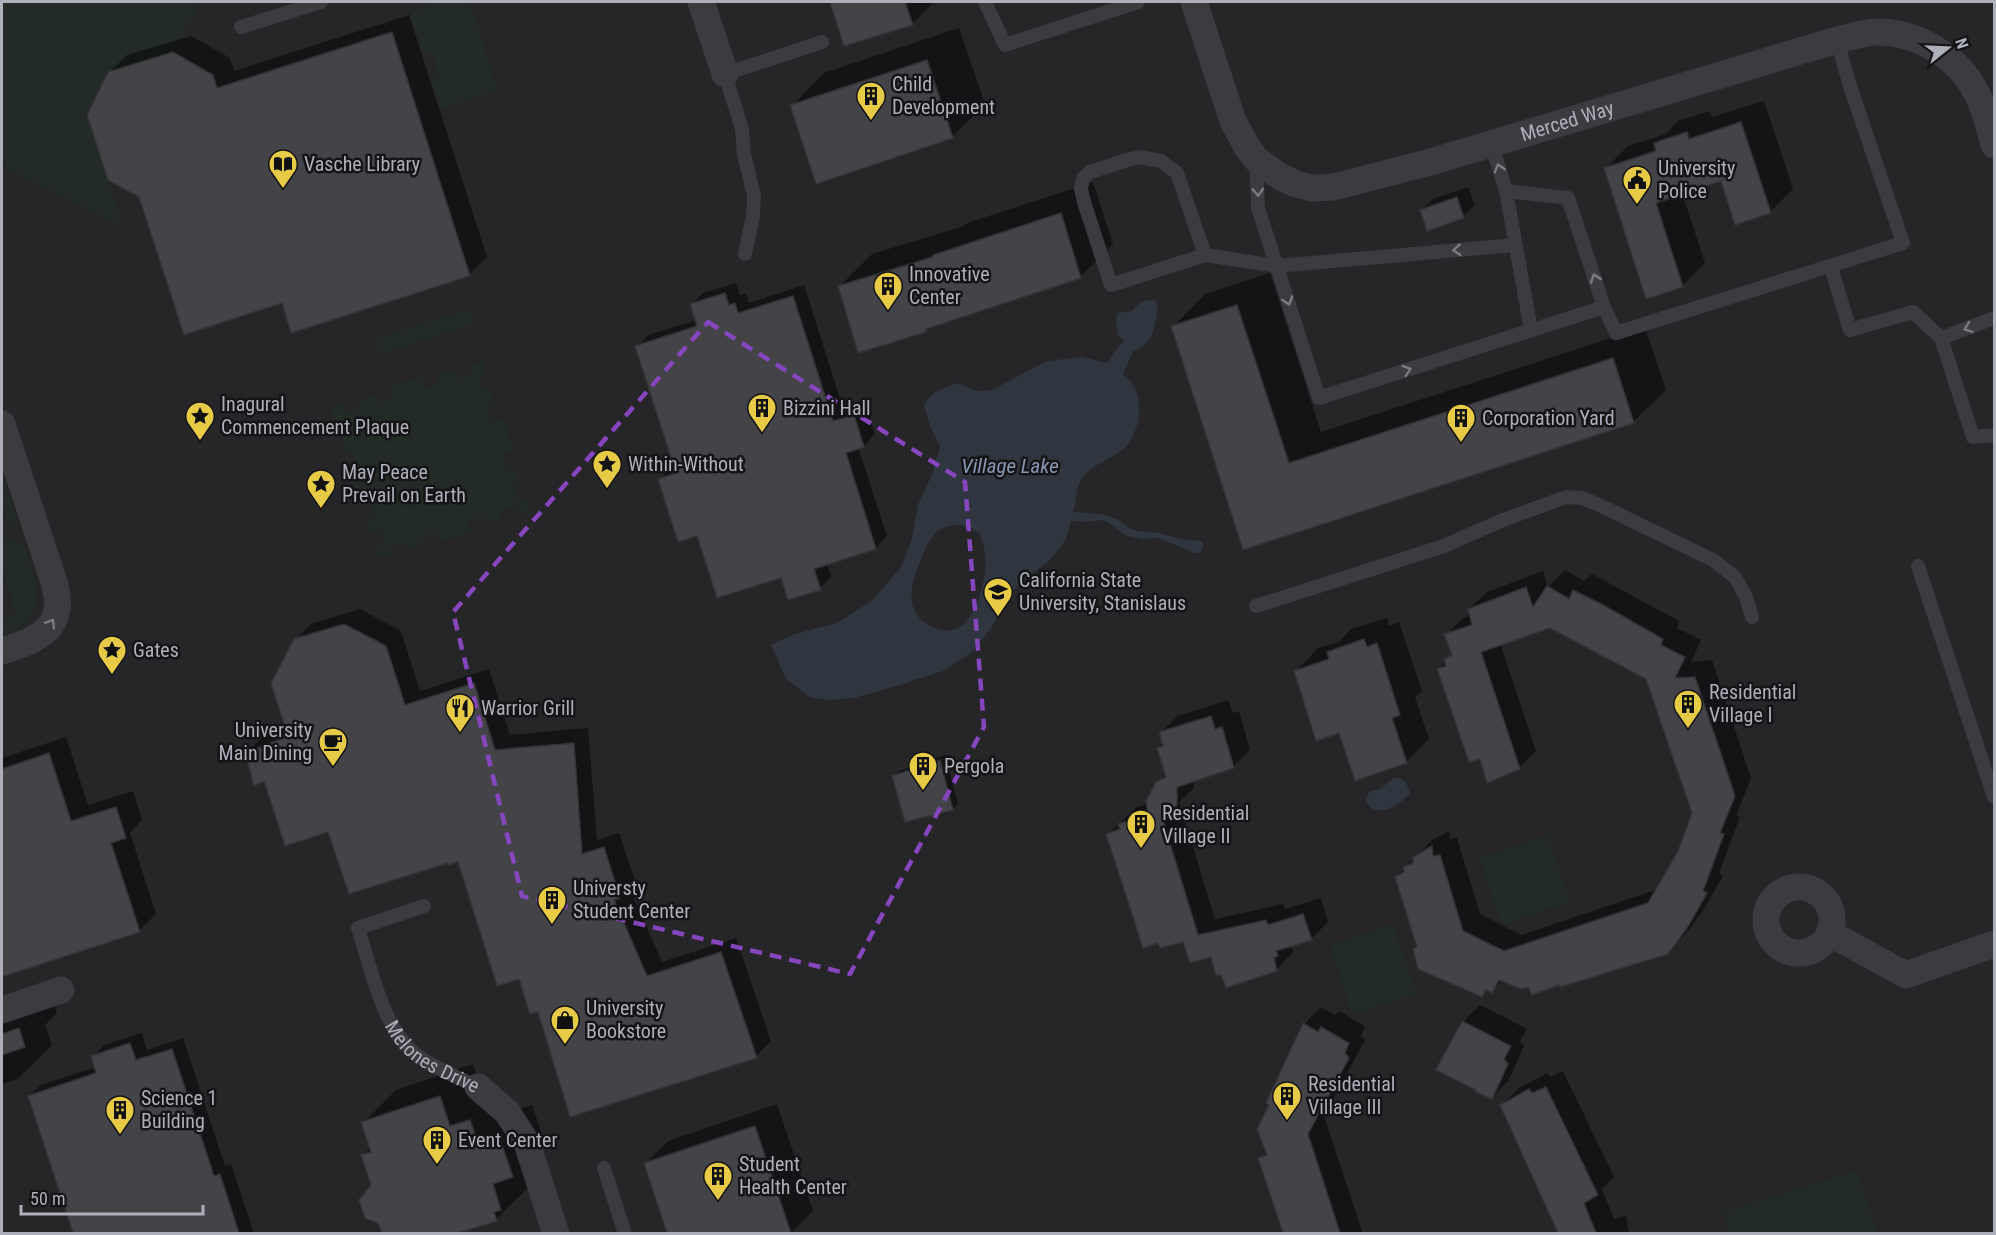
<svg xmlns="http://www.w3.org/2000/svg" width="1996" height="1235" font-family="'Roboto Condensed',sans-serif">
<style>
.built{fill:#262528}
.green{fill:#232b26}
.water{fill:#30363f;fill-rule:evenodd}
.shadow{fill:#0007}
.building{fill:#444448;stroke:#343437;stroke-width:1.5}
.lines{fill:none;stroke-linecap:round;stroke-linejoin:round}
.service{stroke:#3b3b40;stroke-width:14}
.minor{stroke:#3b3b40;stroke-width:27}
.oneway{stroke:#7a7b83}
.marked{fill:none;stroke:#8546be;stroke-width:4.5;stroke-dasharray:12 8;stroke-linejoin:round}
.labels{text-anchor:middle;stroke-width:5;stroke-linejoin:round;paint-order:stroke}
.poi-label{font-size:20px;fill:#adafba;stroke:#151416;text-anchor:start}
.street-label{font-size:20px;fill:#adafba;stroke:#151416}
.water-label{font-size:21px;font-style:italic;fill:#8697b3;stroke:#151416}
</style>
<rect width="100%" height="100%" fill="#1a191b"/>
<rect class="built" x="2" y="2" width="1992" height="1231"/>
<g class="green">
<path d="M2,2H201L173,52L108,72L87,114L123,226L5,167L2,157Z"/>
<path d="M425,2H470L498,90L441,109L431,79L439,76L432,53L424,55L410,12L426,8Z"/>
<path d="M469,309L474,324L379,355L374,339Z"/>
<path d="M482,361L485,373L478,375L483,390L490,388L496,405L488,408L492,422L504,419L514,451L503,455L508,470L516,468L520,484L513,487L518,502L526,500L529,511L518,514L515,506L500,511L502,519L486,524L483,517L468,521L472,532L440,542L436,532L422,536L423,544L407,549L404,542L389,547L392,554L379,558L375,547L383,544L379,530L371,533L366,518L374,514L369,499L357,502L348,470L358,467L353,452L346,454L340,438L348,435L343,421L336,423L331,408L344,404L347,413L361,408L359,400L375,394L378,403L393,398L390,386L422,376L425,388L439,383L436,375L454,369L457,378L472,373L469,365Z"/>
<path d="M2,473L20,529C0,517 1,497 2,473Z"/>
<path d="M2,534L12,542L25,546C38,584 52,619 2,635V619L16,614L2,570Z"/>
<path d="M1548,835L1570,902L1501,925L1479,858Z"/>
<path d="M1393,924L1416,994L1352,1015L1330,945Z"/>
<path d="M1857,1170L1877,1233H1730L1723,1212Z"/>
</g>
<g class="water">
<path d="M1155,300L1158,304C1155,324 1156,343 1133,351L1123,374C1145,390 1143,423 1128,444C1120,456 1090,464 1081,480C1076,488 1076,503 1073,512L1102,514L1118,520L1131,529L1138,531L1160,533L1181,539L1201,541L1204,544L1200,553H1195L1158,538L1143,539L1127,536L1104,520L1085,522L1071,521L1066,540L1049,561L1029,576L1007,596L992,627L971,653L943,671L893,687L854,698L831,700L811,698L786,679L771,645L795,634L837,623L873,600L901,567L911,542L918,505L933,472L940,447L930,426L924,405C933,390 942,389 958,383L977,391L992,390L1047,361L1082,357L1107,363L1124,340L1118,335L1116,319L1118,313L1132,311C1139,301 1145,301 1155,300ZM960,525L971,528L980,534C987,553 987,568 982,587C976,613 961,642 930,626C921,621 913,613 912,601C910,586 916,571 922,557C931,535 936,526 960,525Z"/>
<path d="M1394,778H1400L1406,782L1410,793C1401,805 1372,822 1366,799L1369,792L1380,789Z"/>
</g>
<g class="shadow">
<path d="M834,2H934L912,24L832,4Z"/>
<path d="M409,15L487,257L469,274L283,301L109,73L127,55L191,36L230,58L234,71Z"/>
<path d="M959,28L985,104L952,137L792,106L824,73Z"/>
<path d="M1764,101L1793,189L1770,212L1722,180L1682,193L1705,263L1682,286L1606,168L1628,146L1666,134L1678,121L1710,111L1712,117Z"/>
<path d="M1093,182L1113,244L1081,276L930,325L926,330L839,287L872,254L964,226L967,223Z"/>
<path d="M1468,187L1475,205L1463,216L1421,210L1433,199Z"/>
<path d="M1270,273L1321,432L1645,327L1666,390L1633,422L1244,548L1173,327L1205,294Z"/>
<path d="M736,283L740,295L746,293L749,303L804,285L844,411L865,404L875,434L864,446L858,447L887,536L876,548L827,563L831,577L820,588L782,576L698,534L660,479L671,468L676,467L637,347L648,335L697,320L692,304L703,293Z"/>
<path d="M1565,570L1584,581L1592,574L1679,621L1677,628L1701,640L1691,662L1712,660L1751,778L1736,816L1740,817L1719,873L1723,876L1704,909L1685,935L1667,953L1560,983L1528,986L1503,980L1492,991L1488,989L1482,995L1418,946L1396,877L1432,840L1449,831L1450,839L1457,838L1480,914L1521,935L1658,889L1679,852L1694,813L1648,678L1550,626L1500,643L1536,751L1519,768L1481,757L1439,669L1452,653L1446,635L1463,618L1471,615L1469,609L1487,592L1543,571L1548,587Z"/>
<path d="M360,609L401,631L420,691L489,669L510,735L588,728L597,840L619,833L635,881L629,887L662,962L736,938L771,1041L756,1056L539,1011L459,860L449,861L329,830L265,779L246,753L262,738L287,728L295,640L311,624Z"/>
<path d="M1387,618L1389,626L1399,622L1422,691L1415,697L1429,739L1406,762L1340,731L1296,671L1318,648L1339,642L1351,629Z"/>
<path d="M1228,700L1233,713L1239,711L1250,750L1233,767L1193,780L1194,788L1179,802L1215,919L1283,904L1285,909L1321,898L1328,922L1311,939L1291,945L1293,952L1276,970L1212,955L1184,940L1108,834L1137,807L1148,804L1157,783L1166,774L1158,748L1163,743L1160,733L1178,716Z"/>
<path d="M66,737L88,805L133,791L142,820L130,833L156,914L139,931L2,975V758Z"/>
<path d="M945,755L958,804L953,809L894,776L899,771Z"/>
<path d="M51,997L57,1013L45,1025L52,1045L19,1078L2,1084V1014Z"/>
<path d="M1480,1005L1527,1029L1520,1041L1524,1046L1509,1080L1492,1097L1463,1022Z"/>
<path d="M1321,1007L1335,1015L1339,1011L1365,1026L1361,1036L1365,1040L1324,1116L1363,1234H1285L1260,1159L1268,1151L1304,1024Z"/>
<path d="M142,1033L147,1050L183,1038L225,1166L231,1164L254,1234H75L29,1096L41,1085L96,1067L93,1057L104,1045Z"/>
<path d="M473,1064L483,1094L502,1088L510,1112L532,1105L545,1143L528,1160L529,1187L496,1219L457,1234H383L379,1221L372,1185L362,1156L371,1147L363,1123L396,1090Z"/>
<path d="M1563,1071L1614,1177L1602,1189L1614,1219L1626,1216L1629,1234H1560L1502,1105L1519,1088L1547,1073L1550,1077Z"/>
<path d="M777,1104L813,1211L790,1234H669L645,1164L668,1141Z"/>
</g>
<g class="building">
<path d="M830,2H905L913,25L844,46Z"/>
<path d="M392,32L470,276L291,333L282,303L184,335L139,197L108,180L87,115L108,72L173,52L213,75L217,88Z"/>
<path d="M927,60L953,138L816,184L790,105Z"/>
<path d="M1741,122L1771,213L1735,225L1721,181L1656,203L1683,287L1646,299L1604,168L1656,151L1654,143L1687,132L1689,139Z"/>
<path d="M1457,197L1464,218L1427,231L1420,210Z"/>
<path d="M1061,213L1081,278L926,329V332L858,353L838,286L933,257V255Z"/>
<path d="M725,293L729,305L735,303L738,313L793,296L833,421L854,415L864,447L846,453L876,549L814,569L821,590L788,600L781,578L717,598L697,536L678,542L658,479L676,473L635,346L697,326L690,304Z"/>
<path d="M1237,305L1289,463L1613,358L1634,423L1243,550L1171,326Z"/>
<path d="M1547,586L1569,599L1573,590L1605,606L1663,639L1661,645L1685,657L1675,678L1695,677L1735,796L1720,833L1724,834L1703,891L1707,893L1687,928L1668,954L1560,987L1559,985L1532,995L1528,987L1521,989L1499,980L1492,993L1486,990L1482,997L1418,969L1413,949L1417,947L1395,877L1404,872L1403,867L1413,863V857L1432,846L1433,856L1440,855L1463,931L1504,951L1648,903L1678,851L1692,813L1646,679L1550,628L1481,652L1520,769L1487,783L1480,759L1469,762L1437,669L1446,666L1444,659L1452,655L1444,634L1472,625L1468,609L1526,587L1533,607Z"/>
<path d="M344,624L386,646L405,705L474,683L495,750L574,743L582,854L604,847L620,898L614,900L647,976L721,952L757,1058L570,1117L538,1012L530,1014L519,979L497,986L458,862L448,865V863L349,894L328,832L285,846L264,781L254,786L245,753L288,736L271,683L294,639Z"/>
<path d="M1364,639L1367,647L1377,643L1400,715L1392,718L1407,763L1355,781L1339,733L1316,741L1294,671L1329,659L1327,652Z"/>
<path d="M1211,716L1215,729L1222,727L1234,768L1177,787V806L1161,814L1198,935L1266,920L1268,925L1303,914L1312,940L1276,951L1278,956L1274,958L1277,971L1226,988L1221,975L1216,976L1211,957L1190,963L1183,942L1160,948L1158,943L1143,948L1106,834L1120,829L1118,824L1148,814L1146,801L1156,782L1166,777L1157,748L1163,746L1159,732Z"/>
<path d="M49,753L71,821L116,807L126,838L111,843L140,932L2,977V769Z"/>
<path d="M940,760L953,810L905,822L892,776Z"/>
<path d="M1462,1021L1511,1046L1504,1059L1508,1064L1492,1099L1476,1092V1090L1436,1070Z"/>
<path d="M1303,1023L1318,1032L1321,1027L1349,1043L1345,1053L1349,1058L1308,1134L1340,1233H1283L1258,1158L1267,1155L1257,1129L1269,1105L1266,1103Z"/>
<path d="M19,1028L25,1047L2,1055V1034Z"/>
<path d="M130,1043L136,1060L172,1049L214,1176L220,1174L239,1233H73L28,1096L96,1073L91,1056Z"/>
<path d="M1546,1087L1598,1195L1584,1203L1596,1233H1558L1500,1105L1529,1089L1532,1093Z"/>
<path d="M440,1096L450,1126L470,1120L478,1143L499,1136L513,1177L493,1184L501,1210L494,1212L497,1221L458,1233H382L378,1223L365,1218L359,1200L371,1185L361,1155L371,1152L361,1122Z"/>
<path d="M755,1126L791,1233H667L644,1163Z"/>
</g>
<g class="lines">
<g class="service">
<path d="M985,2L1005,45L1138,2"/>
<path d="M241,27L321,2"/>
<path d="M1492,145L1506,191L1531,330"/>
<path d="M1256,161L1258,208L1319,398L1604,307L1568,198L1506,191"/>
<path d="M745,254L753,216L754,196L744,154L742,129L725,74L822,42"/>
<path d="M1205,255L1111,285L1084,202L1081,189L1083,178L1090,172L1127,160L1140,157L1161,161L1177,173L1205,255L1277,266L1515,245"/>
<path d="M1831,267L1850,330L1913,312L1941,338L1973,437L1994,435"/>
<path d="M1604,307L1616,333L1903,243L1850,86L1837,40"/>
<path d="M1941,338L1994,318"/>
<path d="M1918,566L1994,797"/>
<path d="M1256,606L1444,546L1503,520L1566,497L1582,498L1597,504L1713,560L1735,577L1746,597L1752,617"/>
<path id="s1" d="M424,906L358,928C370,965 382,1025 412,1051C430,1067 456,1076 478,1087"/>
<path d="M604,1168L625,1234"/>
</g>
<g class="minor">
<path d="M701,2L725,74"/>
<path id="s2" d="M1194,2L1233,121L1247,147L1256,159L1279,176L1296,184L1312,188L1334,187L1434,161L1837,40C1851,37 1864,32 1878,32C1918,32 1958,57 1976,92C1985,108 1989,127 1994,145"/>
<path d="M2,424L55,585C66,630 38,639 2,651"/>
<circle cx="1799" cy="920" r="33"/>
<path d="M1829,933L1906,975L1994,944"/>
<path d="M2,1010L61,990"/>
<path d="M478,1087L507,1112L527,1143L556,1234"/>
</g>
</g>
<defs><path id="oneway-chevron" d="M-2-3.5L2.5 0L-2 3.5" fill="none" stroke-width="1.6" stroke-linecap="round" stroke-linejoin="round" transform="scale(1.5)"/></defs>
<g class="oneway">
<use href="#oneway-chevron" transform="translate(1499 168) rotate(-107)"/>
<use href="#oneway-chevron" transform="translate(1258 192) rotate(87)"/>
<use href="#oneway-chevron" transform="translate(1457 250) rotate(175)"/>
<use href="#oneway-chevron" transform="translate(1595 278) rotate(-109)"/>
<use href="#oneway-chevron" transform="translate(1288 301) rotate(72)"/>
<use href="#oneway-chevron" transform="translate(1968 328) rotate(160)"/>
<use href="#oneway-chevron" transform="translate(1407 370) rotate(-18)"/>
<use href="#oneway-chevron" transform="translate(51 623) rotate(-59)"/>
</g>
<path class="marked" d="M708,322L965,482L984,727L850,974L522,896L453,612Z"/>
<defs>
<g id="building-pin" transform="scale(1.5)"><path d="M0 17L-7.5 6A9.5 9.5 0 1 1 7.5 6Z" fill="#e7ca45" stroke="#151416"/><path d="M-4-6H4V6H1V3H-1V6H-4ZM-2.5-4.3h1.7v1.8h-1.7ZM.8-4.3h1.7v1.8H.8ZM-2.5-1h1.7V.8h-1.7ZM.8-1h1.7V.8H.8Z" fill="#111"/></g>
<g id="library-pin" transform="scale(1.5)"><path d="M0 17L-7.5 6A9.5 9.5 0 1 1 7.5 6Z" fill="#e7ca45" stroke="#151416"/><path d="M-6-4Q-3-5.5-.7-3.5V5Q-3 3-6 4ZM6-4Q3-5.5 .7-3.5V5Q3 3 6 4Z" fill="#111"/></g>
<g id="civic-pin" transform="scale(1.5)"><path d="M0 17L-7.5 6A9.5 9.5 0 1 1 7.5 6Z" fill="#e7ca45" stroke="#151416"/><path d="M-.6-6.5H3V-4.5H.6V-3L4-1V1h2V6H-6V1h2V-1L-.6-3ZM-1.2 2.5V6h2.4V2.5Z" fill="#111"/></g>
<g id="sight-pin" transform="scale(1.5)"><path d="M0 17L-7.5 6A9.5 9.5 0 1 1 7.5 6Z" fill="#e7ca45" stroke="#151416"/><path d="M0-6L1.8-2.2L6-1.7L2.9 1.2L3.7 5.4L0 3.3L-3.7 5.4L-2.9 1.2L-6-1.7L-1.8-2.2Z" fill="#111"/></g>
<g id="university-pin" transform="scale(1.5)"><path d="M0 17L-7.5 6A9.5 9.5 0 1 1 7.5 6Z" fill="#e7ca45" stroke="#151416"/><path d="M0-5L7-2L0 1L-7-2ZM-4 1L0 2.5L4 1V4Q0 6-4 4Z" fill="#111"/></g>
<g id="restaurant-pin" transform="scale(1.5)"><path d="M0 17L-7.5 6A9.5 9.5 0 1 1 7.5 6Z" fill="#e7ca45" stroke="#151416"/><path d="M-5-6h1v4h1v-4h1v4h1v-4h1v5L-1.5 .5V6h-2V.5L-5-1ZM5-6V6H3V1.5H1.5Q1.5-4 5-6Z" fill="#111"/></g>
<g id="cafe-pin" transform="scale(1.5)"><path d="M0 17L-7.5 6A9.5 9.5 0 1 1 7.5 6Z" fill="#e7ca45" stroke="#151416"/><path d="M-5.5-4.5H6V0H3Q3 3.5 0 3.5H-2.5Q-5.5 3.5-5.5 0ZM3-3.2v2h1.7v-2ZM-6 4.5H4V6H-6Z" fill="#111"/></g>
<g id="shop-pin" transform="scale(1.5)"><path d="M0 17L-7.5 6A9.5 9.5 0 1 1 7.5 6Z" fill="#e7ca45" stroke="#151416"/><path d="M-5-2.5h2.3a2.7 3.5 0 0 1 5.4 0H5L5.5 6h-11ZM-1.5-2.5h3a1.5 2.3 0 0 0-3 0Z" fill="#111"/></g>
</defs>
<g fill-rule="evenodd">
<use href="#building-pin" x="871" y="96"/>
<use href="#library-pin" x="283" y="164"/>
<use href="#civic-pin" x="1637" y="180"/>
<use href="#building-pin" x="888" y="286"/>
<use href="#building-pin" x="762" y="408"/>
<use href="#sight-pin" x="200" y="416"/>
<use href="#building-pin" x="1461" y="418"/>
<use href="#sight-pin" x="607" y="464"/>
<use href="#sight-pin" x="321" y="484"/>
<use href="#university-pin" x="998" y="592"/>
<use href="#sight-pin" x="112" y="650"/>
<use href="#building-pin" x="1688" y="704"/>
<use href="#restaurant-pin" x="460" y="708"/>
<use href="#cafe-pin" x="333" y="742"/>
<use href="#building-pin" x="923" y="766"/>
<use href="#building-pin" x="1141" y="824"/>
<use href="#building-pin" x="552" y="900"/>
<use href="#shop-pin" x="565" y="1020"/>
<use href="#building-pin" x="1287" y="1096"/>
<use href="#building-pin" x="120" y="1110"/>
<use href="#building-pin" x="437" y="1140"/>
<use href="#building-pin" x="718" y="1176"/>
</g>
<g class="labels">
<g class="poi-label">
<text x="892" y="91">Child<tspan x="892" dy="23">Development</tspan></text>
<text x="304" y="171">Vasche Library</text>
<text x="1658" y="175">University<tspan x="1658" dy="23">Police</tspan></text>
<text x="909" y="281">Innovative<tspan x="909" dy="23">Center</tspan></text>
<text x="221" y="411">Inagural<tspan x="221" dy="23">Commencement Plaque</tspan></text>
<text x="783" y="415">Bizzini Hall</text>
<text x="1482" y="425">Corporation Yard</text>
<text x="628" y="471">Within-Without</text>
<text x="342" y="479">May Peace<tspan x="342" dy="23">Prevail on Earth</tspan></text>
<text x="1019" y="587">California State<tspan x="1019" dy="23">University, Stanislaus</tspan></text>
<text x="133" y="657">Gates</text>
<text x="1709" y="699">Residential<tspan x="1709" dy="23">Village I</tspan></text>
<text x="481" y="715">Warrior Grill</text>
<text x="312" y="737" text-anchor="end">University<tspan x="312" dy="23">Main Dining</tspan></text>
<text x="944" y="773">Pergola</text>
<text x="1162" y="820">Residential<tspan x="1162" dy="23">Village II</tspan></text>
<text x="573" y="895">Universty<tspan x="573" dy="23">Student Center</tspan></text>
<text x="586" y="1015">University<tspan x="586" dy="23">Bookstore</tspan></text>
<text x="1308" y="1091">Residential<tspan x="1308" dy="23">Village III</tspan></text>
<text x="141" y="1105">Science 1<tspan x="141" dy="23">Building</tspan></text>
<text x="458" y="1147">Event Center</text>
<text x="739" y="1171">Student<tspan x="739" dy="23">Health Center</tspan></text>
</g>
<g class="street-label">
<text dy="7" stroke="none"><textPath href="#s2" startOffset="498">Merced Way</textPath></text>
<text dy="7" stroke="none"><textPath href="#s1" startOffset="225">Melones Drive</textPath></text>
</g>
<g class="water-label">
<text x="1010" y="473">Village Lake</text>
</g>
</g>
<rect width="1996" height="1235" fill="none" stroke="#adafba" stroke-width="6"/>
<g transform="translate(1948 48) rotate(72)" stroke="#151416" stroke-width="4.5" paint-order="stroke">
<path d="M0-4.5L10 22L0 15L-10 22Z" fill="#adafba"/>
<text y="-9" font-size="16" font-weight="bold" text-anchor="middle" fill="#adafba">N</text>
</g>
<path d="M21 1205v9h182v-9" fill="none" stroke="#adafba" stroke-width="3"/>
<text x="30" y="1205" font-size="18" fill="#adafba" stroke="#151416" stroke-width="4.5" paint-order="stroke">50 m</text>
</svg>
